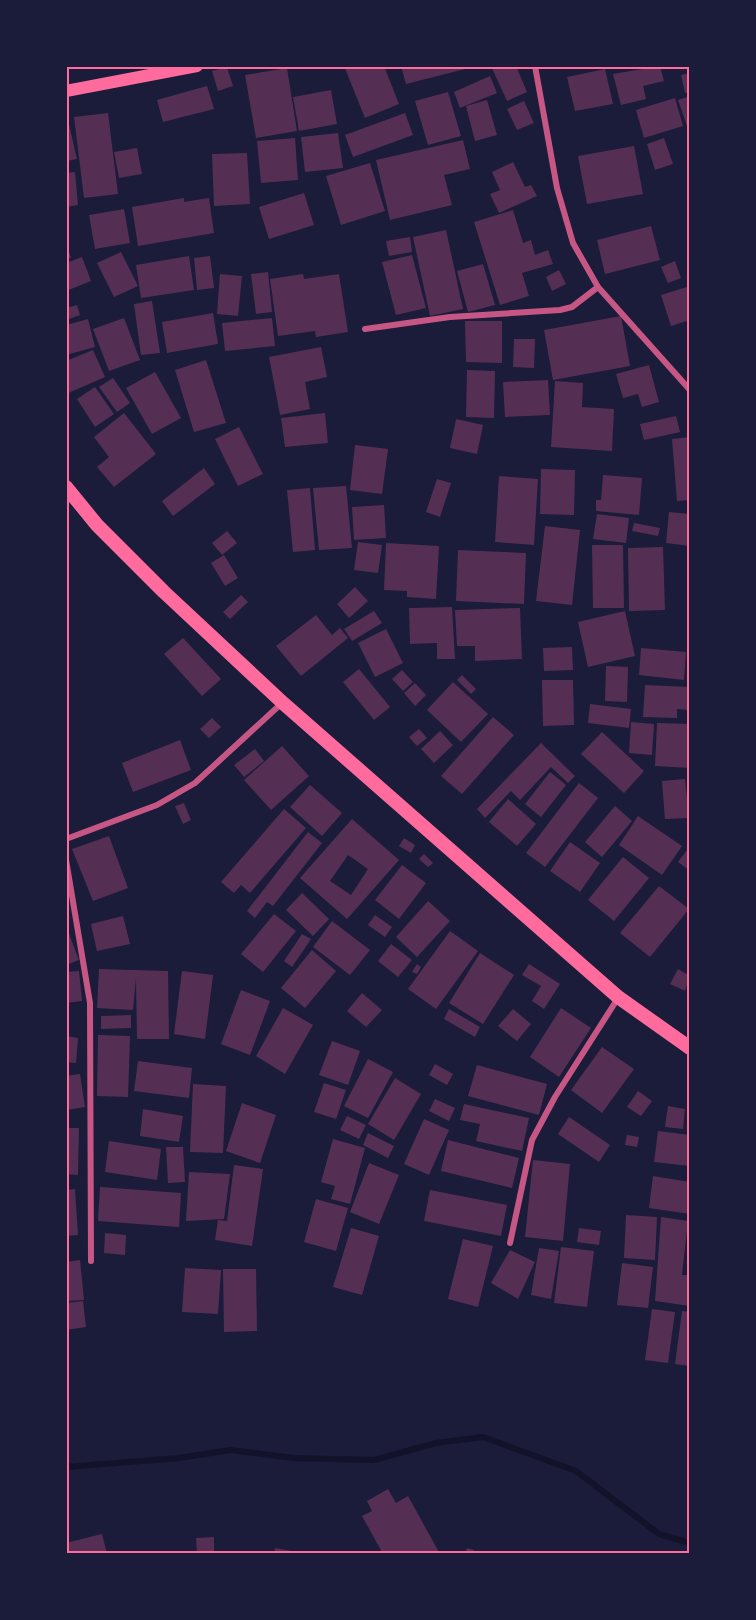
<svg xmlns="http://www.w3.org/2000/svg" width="756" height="1620" font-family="Figtree,sans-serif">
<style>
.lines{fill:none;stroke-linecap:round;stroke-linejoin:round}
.stream{stroke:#12122b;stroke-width:6}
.building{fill:#542f53;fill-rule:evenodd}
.minor{stroke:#c65784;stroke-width:6}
.secondary{stroke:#ff6b9d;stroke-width:12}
.primary{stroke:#ff6b9d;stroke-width:14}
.neatline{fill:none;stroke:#ff6b9d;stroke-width:2}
</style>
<rect width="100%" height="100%" fill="#1b1b3a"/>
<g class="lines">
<path class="stream" d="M66,1467L179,1458L230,1450L293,1458L374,1460L436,1443L483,1437L576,1471L659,1534L690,1543"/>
</g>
<g class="building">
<path d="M344,66H384L399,104L365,118Z"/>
<path d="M401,66H473V67L406,84Z"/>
<path d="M491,66H516L527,92L507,101Z"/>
<path d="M660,66L664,81L643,86L646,99L621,105L613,74Z"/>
<path d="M227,67L233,86L218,91L212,71Z"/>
<path d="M287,68L297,131L256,138L245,75Z"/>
<path d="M605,69L613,104L575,111L567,77Z"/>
<path d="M690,73V92L685,93L681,75Z"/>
<path d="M490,76L497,93L460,108L454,92Z"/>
<path d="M207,86L214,109L163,122L157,100Z"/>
<path d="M331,90L337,124L299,131L293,97Z"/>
<path d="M448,92L461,136L428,145L415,101Z"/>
<path d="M690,96V128L688,129L678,100Z"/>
<path d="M675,98L683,126L644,138L636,110Z"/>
<path d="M487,100L497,135L475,141L466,106Z"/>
<path d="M524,101L534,123L517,130L507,109Z"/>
<path d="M66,111L77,159L66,161Z"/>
<path d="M108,113L118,194L84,198L74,117Z"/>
<path d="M405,113L413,135L353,157L345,135Z"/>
<path d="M338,133L343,168L305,172L301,137Z"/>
<path d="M295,138L298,180L261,183L257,141Z"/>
<path d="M664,138L673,164L655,170L647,144Z"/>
<path d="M463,140L470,169L444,175L452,205L390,220L376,160Z"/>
<path d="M634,146L643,194L587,204L578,156Z"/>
<path d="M137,148L142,174L119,178L114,152Z"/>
<path d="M247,153L250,204L214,206L212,154Z"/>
<path d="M513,162L525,187L531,185L537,196L499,213L490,194L500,190L492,172Z"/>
<path d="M370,163L385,211L341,225L326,176Z"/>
<path d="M75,172L78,205L66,207V173Z"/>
<path d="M304,193L314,225L269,239L259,207Z"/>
<path d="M184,198V202L209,198L214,233L138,246L132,207Z"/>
<path d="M124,209L130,243L95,249L89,215Z"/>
<path d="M513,210L523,243L531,240L535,255L548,250L553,264L522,273L529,296L500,305L474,222Z"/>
<path d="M651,226L660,260L605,274L597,240Z"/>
<path d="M446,230L463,309L430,316L413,237Z"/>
<path d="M410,237L412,252L389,256L386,241Z"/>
<path d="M66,243L71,258L66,259Z"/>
<path d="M121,252L138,286L114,297L97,263Z"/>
<path d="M412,255L426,308L396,315L382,262Z"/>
<path d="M189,256L194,290L141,298L136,265Z"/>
<path d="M210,256L214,288L197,290L194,258Z"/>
<path d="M82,257L91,281L66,291V263Z"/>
<path d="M675,261L681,278L668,283L661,267Z"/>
<path d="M483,264L495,305L468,312L457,271Z"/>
<path d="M559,270L566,284L552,291L546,277Z"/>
<path d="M268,272L272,312L256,314L251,274Z"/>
<path d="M220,274L242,276L238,316L217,314Z"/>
<path d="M303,274L304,279L339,274L348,332L316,337L315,331L278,336L270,279Z"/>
<path d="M690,286V320L671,326L661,295Z"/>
<path d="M152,301L160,353L141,355L134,304Z"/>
<path d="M77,305L80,315L66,320V308Z"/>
<path d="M213,313L218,344L167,353L162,322Z"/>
<path d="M621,316L630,366L553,380L544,330Z"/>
<path d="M124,318L140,360L109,371L93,329Z"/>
<path d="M272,318L275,346L225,351L222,323Z"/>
<path d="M88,319L95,347L66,355V325Z"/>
<path d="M465,321H502V363L466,362Z"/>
<path d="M514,339H535L534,368L513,367Z"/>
<path d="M321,347L327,377L305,382L310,409L280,415L269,357Z"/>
<path d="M93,350L105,377L66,394V361Z"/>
<path d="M206,360L226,423L194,432L175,370Z"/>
<path d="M649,365L659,402L642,407L638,394L623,398L616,374Z"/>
<path d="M467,370L495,371L494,418L466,417Z"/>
<path d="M155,372L181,418L152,434L126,388Z"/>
<path d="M113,378L130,403L117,412L99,387Z"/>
<path d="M548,380L550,415L505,417L503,382Z"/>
<path d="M555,381L583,383L582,407L614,409L612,451L551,447Z"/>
<path d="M95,387L114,414L95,427L77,399Z"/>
<path d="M124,413L156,454L114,487L97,467L109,457L94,437Z"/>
<path d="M325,413L328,443L285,447L281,418Z"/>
<path d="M676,416L680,432L644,440L640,424Z"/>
<path d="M456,419L483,425L477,454L450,448Z"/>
<path d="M239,427L263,474L238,486L215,439Z"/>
<path d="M690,437V500L677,501L672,439Z"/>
<path d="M355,445L388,449L382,494L350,490Z"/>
<path d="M204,468L215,484L173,516L162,501Z"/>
<path d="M541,469L575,470L574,515L540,514Z"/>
<path d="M603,475L642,478L639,515L596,511V500H601Z"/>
<path d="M499,476L538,479L534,545L495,542Z"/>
<path d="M437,479L451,483L440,517L426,512Z"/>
<path d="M346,486L352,548L319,550L313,488Z"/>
<path d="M310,488L315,550L293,552L287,490Z"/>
<path d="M384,505L386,538L354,540L352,507Z"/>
<path d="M669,512L690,514V546L666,543Z"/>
<path d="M597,514L629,518L626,543L593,539Z"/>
<path d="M634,523L660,528L658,536L632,531Z"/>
<path d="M545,526L580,530L572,605L536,601Z"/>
<path d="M227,531L237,543L222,555L212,543Z"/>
<path d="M358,542L382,545L378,573L354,570Z"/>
<path d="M386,543L439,546L436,599L407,597V591L384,590Z"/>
<path d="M592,545H623L624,608H593Z"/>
<path d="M663,547L665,610L629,611L628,548Z"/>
<path d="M458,550L526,553L524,604L456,601Z"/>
<path d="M224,555L238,578L225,586L211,563Z"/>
<path d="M355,587L368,601L349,618L337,604Z"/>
<path d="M241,595L248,602L230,619L223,612Z"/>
<path d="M452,607L455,659H437V643L410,644L409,608Z"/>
<path d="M520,608L522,659L475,661V646H457L455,610Z"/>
<path d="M374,611L382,623L352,641L344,629Z"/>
<path d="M625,611L635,656L588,667L578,622Z"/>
<path d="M316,615L332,635L340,628L348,638L301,676L276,646Z"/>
<path d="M386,629L403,663L375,677L358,643Z"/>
<path d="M183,638L221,679L202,696L164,654Z"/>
<path d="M572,647L573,670L544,671L543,648Z"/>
<path d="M641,648L686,652L684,680L639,675Z"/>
<path d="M606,666L628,667L627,702L605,701Z"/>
<path d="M359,669L390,707L374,720L343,682Z"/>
<path d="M402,670L413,682L403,691L392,679Z"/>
<path d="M462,675L476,689L471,694L457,680Z"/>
<path d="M542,680H573L574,725L543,726Z"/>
<path d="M453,682L488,714L461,742L427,710Z"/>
<path d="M415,683L426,695L415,706L404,693Z"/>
<path d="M645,685L690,687V710L677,709V718L643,717Z"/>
<path d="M590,704L631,709L629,728L588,723Z"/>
<path d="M493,717L514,735L462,794L441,776Z"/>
<path d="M212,718L221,727L209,738L200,729Z"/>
<path d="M631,722L654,724L652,755L629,753Z"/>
<path d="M657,723L690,724V768L655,766Z"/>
<path d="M419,729L427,738L417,746L409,737Z"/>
<path d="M440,731L453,745L434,763L421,749Z"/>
<path d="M602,732L644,771L624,793L581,754Z"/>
<path d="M180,740L191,770L133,792L122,763Z"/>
<path d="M541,743L575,776L568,783L551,767L520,800L511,791L485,818L477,809Z"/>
<path d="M282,746L309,776L271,810L244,780Z"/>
<path d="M255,749L264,761L244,777L234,765Z"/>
<path d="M550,772L566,785L541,817L525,804Z"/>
<path d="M685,779L689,818L665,819L662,781Z"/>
<path d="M579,783L598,798L545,867L526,853Z"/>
<path d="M310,785L342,813L322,836L290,807Z"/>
<path d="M508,799L536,824L517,846L489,822Z"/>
<path d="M184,803L191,820L183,824L175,806Z"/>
<path d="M615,806L632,821L602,857L585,842Z"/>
<path d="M284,809L306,828L250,893L241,885L234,893L221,882Z"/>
<path d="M638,816L682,846L662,875L619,845Z"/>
<path d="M352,819L399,860L347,919L300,878ZM348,855L368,869L351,895L330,881Z"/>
<path d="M308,832L322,843L273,906L267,902L255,918L247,911Z"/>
<path d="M109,836L128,888L93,901L72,849Z"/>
<path d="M404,838L415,845L411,853L399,846Z"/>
<path d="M570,842L600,863L580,892L550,871Z"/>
<path d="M687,850L690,853V871L678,862Z"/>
<path d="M424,854L433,863L428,867L419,859Z"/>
<path d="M623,857L649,878L614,921L588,900Z"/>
<path d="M402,865L426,883L399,919L375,900Z"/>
<path d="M659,886L689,909L650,957L620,933Z"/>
<path d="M302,893L329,919L313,936L286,910Z"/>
<path d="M428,901L450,921L417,957L396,937Z"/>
<path d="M274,914L296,931L263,972L241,954Z"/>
<path d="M375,915L392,927L385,937L368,925Z"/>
<path d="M123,916L130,944L97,951L91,924Z"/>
<path d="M332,921L370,950L350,975L313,947Z"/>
<path d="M66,926L79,960L66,965Z"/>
<path d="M450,931L478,951L436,1009L408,989Z"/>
<path d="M302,934L311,939L292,967L284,961Z"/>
<path d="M391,944L412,960L398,977L378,961Z"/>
<path d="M312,950L336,971L305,1008L281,988Z"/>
<path d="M480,953L514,975L483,1024L449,1003Z"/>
<path d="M417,964L421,967L417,974L412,972Z"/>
<path d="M529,964L560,984L544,1009L532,1001L541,986L522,975Z"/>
<path d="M99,969L168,971L169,1039H137L136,978L133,1010L97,1008Z"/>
<path d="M678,969L690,976L685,991L670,984Z"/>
<path d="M79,971L82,1001L66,1003V972Z"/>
<path d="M182,971L213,975L205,1039L174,1034Z"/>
<path d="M241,990L270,1001L250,1055L221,1044Z"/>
<path d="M362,993L382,1010L366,1027L347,1011Z"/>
<path d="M283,1008L313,1025L285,1074L256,1056Z"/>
<path d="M561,1008L591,1028L559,1077L530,1057Z"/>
<path d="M449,1009L480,1027L475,1037L444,1019Z"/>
<path d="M513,1009L531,1024L517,1041L498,1026Z"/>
<path d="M131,1015V1028L101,1029V1016Z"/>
<path d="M98,1035L130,1036L128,1097L97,1096Z"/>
<path d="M66,1036L78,1038L76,1063L66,1062Z"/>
<path d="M332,1041L360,1051L348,1085L319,1075Z"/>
<path d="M602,1047L634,1069L602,1113L571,1090Z"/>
<path d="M368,1059L393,1072L368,1118L344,1106Z"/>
<path d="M138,1061L192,1068L189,1098L134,1091Z"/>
<path d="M435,1064L453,1074L447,1085L429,1075Z"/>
<path d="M477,1065L547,1084L539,1115L468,1096Z"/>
<path d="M80,1074L85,1107L66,1110V1076Z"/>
<path d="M395,1078L421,1094L394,1140L368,1124Z"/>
<path d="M324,1083L346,1090L336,1119L314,1112Z"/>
<path d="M193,1084L226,1086L223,1153L190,1152Z"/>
<path d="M638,1091L652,1101L641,1116L627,1107Z"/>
<path d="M435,1099L455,1108L449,1121L429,1111Z"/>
<path d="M242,1103L276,1115L260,1163L226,1151Z"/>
<path d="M464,1104L529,1118L522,1151L476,1141L480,1124L460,1120Z"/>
<path d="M668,1106L685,1109L683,1129L665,1127Z"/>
<path d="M143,1109L183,1116L179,1142L140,1136Z"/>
<path d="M347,1116L366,1125L359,1139L340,1130Z"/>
<path d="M569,1117L610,1145L599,1162L558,1134Z"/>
<path d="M424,1119L449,1130L429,1175L404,1164Z"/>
<path d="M66,1128H79L78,1175L66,1174Z"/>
<path d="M658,1131L690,1135V1166L654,1162Z"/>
<path d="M368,1133L394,1146L388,1158L363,1145Z"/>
<path d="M627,1135L639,1137L637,1147L625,1145Z"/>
<path d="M333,1139L365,1148L350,1204L331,1199L335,1186L321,1182Z"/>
<path d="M448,1140L519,1158L512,1188L441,1171Z"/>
<path d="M109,1141L161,1149L157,1180L105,1172Z"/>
<path d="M166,1147H183L185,1182L168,1183Z"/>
<path d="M533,1160L570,1164L563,1241L525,1237Z"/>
<path d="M369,1163L399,1175L379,1224L350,1212Z"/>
<path d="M234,1165L263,1169L252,1246L215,1240L218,1220L227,1221Z"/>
<path d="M189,1172L230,1174L224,1219L186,1221Z"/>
<path d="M653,1176L690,1182V1214L649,1208Z"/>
<path d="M100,1187L181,1193L179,1227L98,1221Z"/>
<path d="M75,1189L78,1235L66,1236V1190Z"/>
<path d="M430,1190L507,1205L501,1236L424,1221Z"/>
<path d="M316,1199L348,1208L336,1251L304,1242Z"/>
<path d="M626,1215L657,1217L655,1260L624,1258Z"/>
<path d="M661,1217L688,1221L682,1275H690V1306L655,1301Z"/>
<path d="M351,1228L379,1236L362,1295L333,1287Z"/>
<path d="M579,1228L601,1231L599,1245L577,1242Z"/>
<path d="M105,1233L126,1235L125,1255L104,1253Z"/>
<path d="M463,1239L493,1246L478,1307L448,1299Z"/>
<path d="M561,1247L594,1251L587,1307L554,1303Z"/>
<path d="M539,1248L559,1251L551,1299L531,1295Z"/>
<path d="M510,1250L535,1262L518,1299L491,1283Z"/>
<path d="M80,1260L84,1300L66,1301V1262Z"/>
<path d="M622,1263L653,1267L648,1308L617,1305Z"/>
<path d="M185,1268L221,1270L218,1314L182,1312Z"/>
<path d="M223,1269H256L257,1331L224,1332Z"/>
<path d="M83,1301L86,1327L66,1330V1303Z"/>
<path d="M652,1309L675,1312L668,1363L645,1360Z"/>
<path d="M682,1311L690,1312V1366L675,1364Z"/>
<path d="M388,1489L396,1503L408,1496L440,1554H383L362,1516L372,1511L367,1501Z"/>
<path d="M102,1534L107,1554H66V1543Z"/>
<path d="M214,1537V1554H197L196,1538Z"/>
<path d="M275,1548L291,1551L290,1554H274Z"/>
<path d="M467,1548L474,1550L473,1554H465Z"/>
</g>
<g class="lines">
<g class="minor">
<path d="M535,66L557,188L573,243L598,287L690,390"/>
<path d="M365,329L450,317L560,310L572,307L598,287"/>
<path d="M66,839L157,805L195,783L282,703"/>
<path d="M66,860L90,1003L91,1261"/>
<path d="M510,1243L532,1140L555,1097L618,998"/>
</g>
<path class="secondary" d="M66,91L197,66"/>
<path class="primary" d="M66,487L97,525L164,592L283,703L618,997L690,1048"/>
</g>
<rect width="756" height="1620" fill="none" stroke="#1b1b3a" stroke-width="135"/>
<rect x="68" y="68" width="620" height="1484" class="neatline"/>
</svg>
